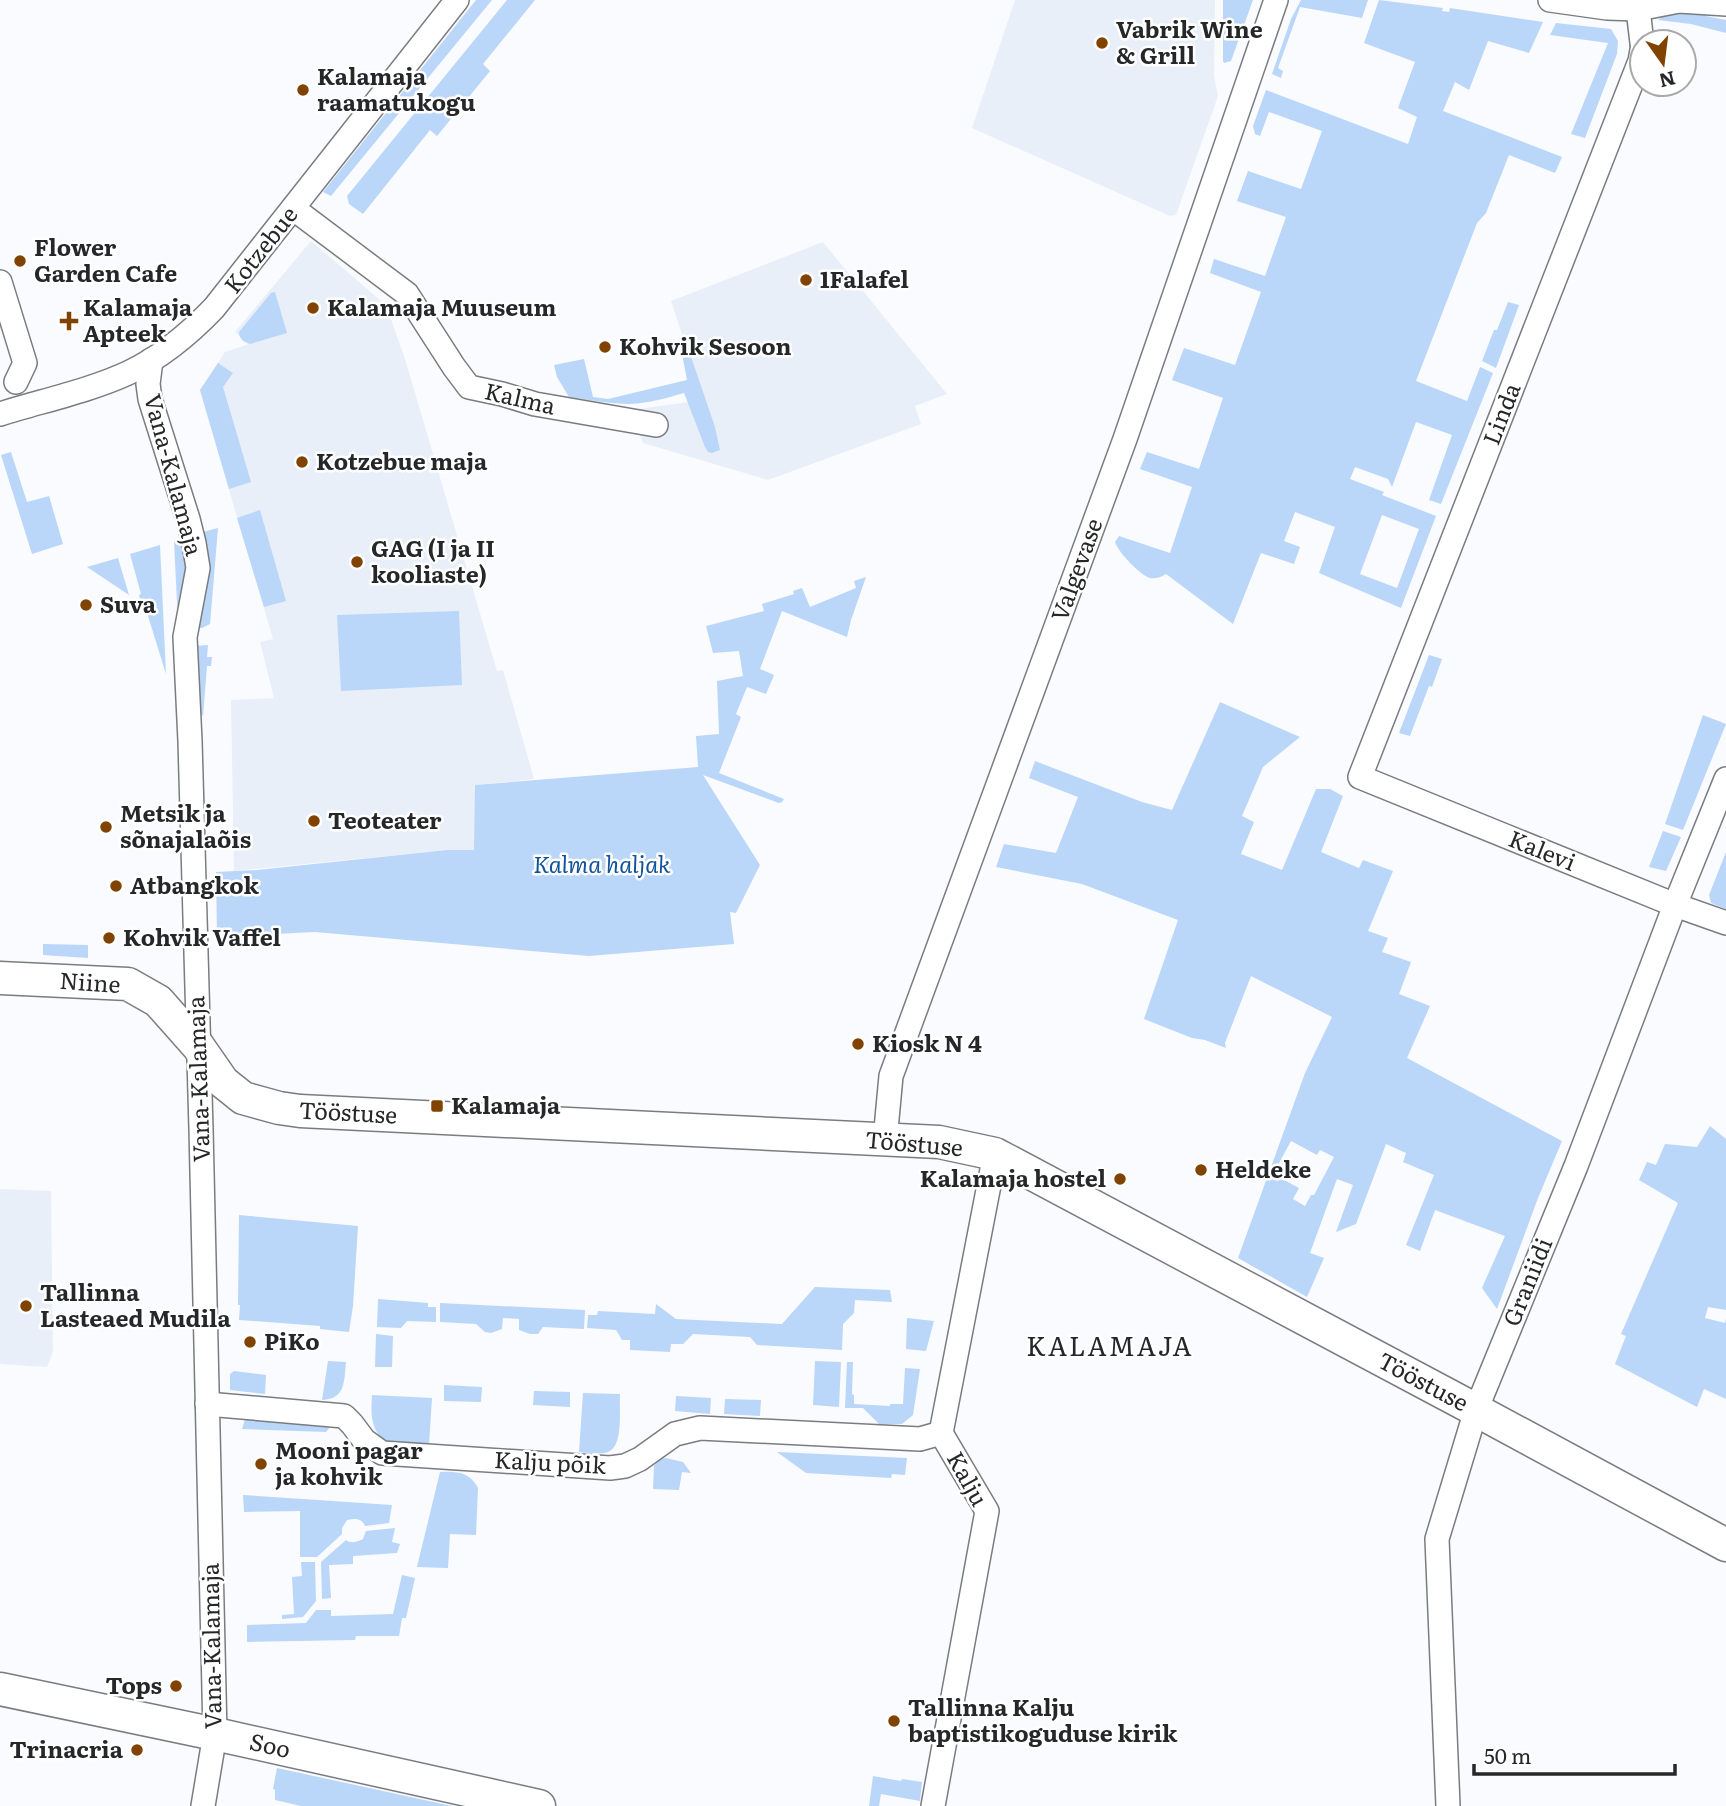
<svg xmlns="http://www.w3.org/2000/svg" width="1726" height="1806" font-family="Literata,serif">
<style>
.built{fill:#e8eff9}
.green{fill:#bad6f9;fill-rule:evenodd}
.lines{fill:none;stroke-linecap:round;stroke-linejoin:round}
.street-casing{stroke:#7a7c7f;stroke-width:26}
.secondary-casing{stroke:#7a7c7f;stroke-width:35}
.street{stroke:#fff;stroke-width:23}
.secondary{stroke:#fff;stroke-width:32}
.poi-dot{fill:#814302;stroke:#fff;stroke-width:2.5}
.labels{text-anchor:middle;stroke-width:5;stroke-linejoin:round;paint-order:stroke}
.poi-label{font-size:23px;font-weight:bold;fill:#262728;stroke:#fff;text-anchor:start}
.street-label{font-size:23px;fill:#262728;stroke:#fff}
.park-label{font-size:23px;font-style:italic;fill:#13539a;stroke:#fff}
.quarter-label{font-size:26px;letter-spacing:2px;fill:#262728;stroke:#fff}
</style>
<rect width="100%" height="100%" fill="#f9fbff"/>
<g class="built">
<path d="M1015,0H1215L1214,76L1218,96L1176,215L1170,216L972,128Z"/>
<path d="M311,241L386,305L405,359L497,671L503,670L534,779L475,785V850H447L234,871L231,700L274,698L260,642L273,639L200,391L225,352L249,344L235,332Z"/>
<path d="M823,242L947,394L915,406L921,424L768,480L643,443L631,410L704,400L671,301Z"/>
<path d="M0,1189L51,1191L53,1352L47,1367L0,1364Z"/>
</g>
<g class="green">
<path d="M476,0H492L331,196L323,192Z"/>
<path d="M507,0H535L483,64L490,71L437,136L430,130L363,214L349,204L347,196Z"/>
<path d="M1223,0H1253L1231,61L1224,63L1223,61Z"/>
<path d="M1301,0H1368L1362,18L1300,7L1278,68L1283,71L1281,78L1272,74L1291,19Z"/>
<path d="M1379,0L1443,8L1442,11L1449,12L1450,8L1543,22L1529,53L1488,41L1469,90L1455,82L1443,111L1562,157L1555,173L1509,155L1486,213L1477,223L1416,381L1467,401L1480,367L1493,373L1441,504L1429,500L1452,435L1416,422L1392,487L1388,479L1355,467L1350,479L1384,492L1382,495L1436,516L1401,608L1319,573L1335,527L1295,512L1284,541L1300,547L1294,564L1261,553L1233,624L1166,574C1161,577 1157,579 1150,578C1140,575 1118,552 1115,542L1119,536L1170,553L1192,487L1140,469L1147,452L1199,469L1223,398L1172,380L1184,348L1235,365L1261,292L1210,273L1214,259L1265,276L1286,217L1237,201L1248,171L1301,189L1322,131L1269,112L1260,136L1255,134L1253,126L1266,90L1408,144L1417,117L1398,108L1415,62L1364,43ZM1382,515L1419,529L1397,588L1360,574Z"/>
<path d="M1700,9L1706,16L1726,20V33L1691,24L1658,20L1666,13Z"/>
<path d="M1556,23L1611,29L1618,41L1617,54L1585,138L1571,134L1608,43L1550,35Z"/>
<path d="M275,292L287,333L250,344C244,342 239,339 239,332L271,293Z"/>
<path d="M1508,302L1519,305L1496,368L1482,361L1494,330H1497Z"/>
<path d="M684,336L715,427L720,450L712,453L708,452L705,447L684,393C667,398 649,403 630,404C610,404 589,400 569,397L557,377L554,365L584,359L593,397L608,399L687,380L679,338Z"/>
<path d="M218,363L233,373L223,387L251,482L229,489L200,390Z"/>
<path d="M11,452L27,502L49,496L63,544L32,554L1,455Z"/>
<path d="M260,510L286,601L264,607L237,518Z"/>
<path d="M218,528L210,624L202,628L192,629L199,533Z"/>
<path d="M186,537L189,554L178,623L174,541Z"/>
<path d="M160,545L166,674L144,603L141,604L139,595L141,594L130,554Z"/>
<path d="M118,558L129,595L87,567Z"/>
<path d="M866,577L851,620L847,637L782,611L760,669L774,675L766,694L747,687L736,714L741,717L719,773L784,799L782,802L779,803L703,775L760,865L736,913L730,912L734,944L589,956L315,932L217,937L216,872L257,870L447,850H474L475,785L698,767L696,736L719,734L717,681L743,676L739,651L713,653L706,626L764,611L762,604L794,594L793,591L802,588L810,607L856,588L854,581Z"/>
<path d="M459,611L462,685L341,691L337,615Z"/>
<path d="M208,645L207,657H212L211,666H207L203,716L195,708L192,646Z"/>
<path d="M1429,655L1442,659L1432,687L1429,686L1410,736L1399,733Z"/>
<path d="M1220,702L1300,737L1263,767L1242,816L1254,822L1241,854L1282,870L1316,789H1330L1343,796L1321,852L1359,868L1363,860L1393,871L1368,931L1388,938L1382,952L1411,962L1399,994L1430,1006L1407,1058L1562,1141L1538,1198L1497,1309L1482,1288L1505,1236L1435,1210L1420,1251L1406,1245L1434,1175L1403,1162L1406,1153L1386,1144L1356,1224L1336,1232L1353,1185L1337,1179L1310,1253L1324,1258L1307,1297L1238,1258L1305,1073L1332,1017L1251,976L1225,1043L1226,1048L1205,1040L1192,1038L1144,1019L1178,920L1082,884L996,867L1004,844L1056,853L1078,797L1029,778L1035,761L1142,802L1172,810ZM1291,1141L1317,1155L1320,1150L1334,1157L1314,1195H1311L1305,1206L1293,1199L1299,1188L1273,1174Z"/>
<path d="M1703,715L1726,724L1683,830L1665,824Z"/>
<path d="M1663,831L1681,837L1666,871L1649,867Z"/>
<path d="M1726,852V909L1711,903L1709,895Z"/>
<path d="M43,944L88,945V958L43,955Z"/>
<path d="M1710,1126L1726,1139V1310L1708,1307L1705,1318L1725,1323L1726,1319V1399L1704,1389L1697,1407L1615,1364L1626,1336L1621,1334L1678,1203L1639,1180L1647,1162L1656,1165L1665,1144L1697,1147Z"/>
<path d="M239,1215L358,1226L353,1306L349,1332L320,1329V1326L239,1320L240,1305H238Z"/>
<path d="M815,1287L890,1290L892,1302L855,1300L854,1313L843,1324L842,1350L757,1345L750,1337L693,1334L683,1344H671L670,1352L630,1350V1340H622L616,1330L587,1328L588,1315H597L598,1311L655,1314L656,1304L676,1319L782,1324Z"/>
<path d="M378,1299L428,1303V1307H436V1322L407,1321L401,1328L377,1327Z"/>
<path d="M440,1303L585,1310L584,1329L543,1327L538,1334H530L519,1330V1319L503,1318L502,1329L491,1333L485,1332L476,1324L440,1322Z"/>
<path d="M907,1318L934,1321L926,1351L906,1349Z"/>
<path d="M376,1334L393,1336L392,1367H375Z"/>
<path d="M328,1361L346,1362C344,1381 346,1399 322,1400Z"/>
<path d="M815,1361L841,1362L839,1407L813,1405Z"/>
<path d="M847,1362H853L852,1394L854,1395V1404L890,1406V1404H903L905,1368L920,1369L913,1415L902,1424H879L863,1408H845Z"/>
<path d="M234,1371L266,1375L265,1394L230,1390V1374Z"/>
<path d="M444,1385L482,1387L481,1402L444,1401Z"/>
<path d="M534,1391L570,1392V1407L533,1405Z"/>
<path d="M583,1393L620,1394C619,1409 624,1446 608,1452C600,1455 588,1453 579,1452Z"/>
<path d="M372,1395L432,1398L429,1445L384,1441C370,1427 371,1413 372,1395Z"/>
<path d="M676,1396L711,1398L710,1414L675,1411Z"/>
<path d="M725,1399L761,1400L760,1416L724,1414Z"/>
<path d="M246,1416L330,1427L326,1432L242,1429Z"/>
<path d="M777,1452L907,1458L905,1475L892,1474L891,1478L806,1473Z"/>
<path d="M666,1458L683,1462L691,1473L682,1472L679,1490L653,1489L654,1466L660,1459Z"/>
<path d="M440,1472C456,1471 470,1472 478,1488L476,1535L450,1534L448,1568L417,1567Z"/>
<path d="M243,1495L392,1505L389,1523L365,1526C362,1518 354,1518 347,1520L342,1528V1534L317,1557H300V1511L244,1512Z"/>
<path d="M395,1528L392,1542L400,1544L397,1553L353,1556V1564L329,1565L331,1598L322,1599L321,1562L346,1540C351,1544 357,1542 363,1539L366,1531Z"/>
<path d="M301,1562H315L316,1601L303,1617L282,1619V1615L294,1614L292,1577L302,1576Z"/>
<path d="M402,1575L415,1578L406,1618H402L399,1636H356L355,1640L247,1642V1625L306,1623L316,1610H331V1616L393,1614Z"/>
<path d="M277,1768L452,1806H301L275,1800V1790L273,1789Z"/>
<path d="M873,1776L901,1781L902,1779L922,1782L920,1801L881,1794L879,1806H869Z"/>
</g>
<g class="lines">
<g class="street-casing">
<g id="street">
<path d="M1550,0L1607,8L1638,9L1679,1L1726,4"/>
<path d="M1638,9L1642,43"/>
<path d="M1642,50L1640,61L1360,777L1675,905L1726,923"/>
<path d="M294,209L407,294L454,367L469,387L502,394L535,404L656,425"/>
<path d="M0,282L25,363L16,382"/>
<path d="M151,360L148,384L150,399L188,519L194,543L198,568L185,637L190,741L201,1129L215,1734L203,1806"/>
<path d="M0,414C41,401 89,391 128,373C160,358 190,333 214,308L457,0"/>
<path d="M885,1140L891,1076L1125,439L1276,0"/>
<path d="M207,1404L344,1416L352,1424L364,1440L382,1453L610,1468L625,1466L640,1459L675,1434L700,1428L920,1439L941,1433"/>
<path d="M933,1806L987,1511L941,1433L995,1154"/>
<path d="M1448,1806L1437,1539L1476,1410L1576,1166L1675,905L1726,779"/>
</g>
</g>
<g class="secondary-casing">
<g id="secondary">
<path d="M0,978L128,984L158,1001L198,1046L223,1082L243,1098L279,1108L300,1111L939,1142L995,1154L1461,1402L1726,1545"/>
<path d="M0,1689L215,1734L539,1806"/>
</g>
</g>
<use href="#street" class="street"/>
<use href="#secondary" class="secondary"/>
</g>
<g class="poi-dot">
<circle cx="1102" cy="43" r="7"/>
<circle cx="303" cy="90" r="7"/>
<circle cx="20" cy="261" r="7"/>
<circle cx="806" cy="280" r="7"/>
<circle cx="313" cy="308" r="7"/>
<path d="M65.5 310.5h7v7h7v7h-7v7h-7v-7h-7v-7h7z"/>
<circle cx="605" cy="347" r="7"/>
<circle cx="302" cy="462" r="7"/>
<circle cx="357" cy="562" r="7"/>
<circle cx="86" cy="605" r="7"/>
<circle cx="314" cy="821" r="7"/>
<circle cx="106" cy="827" r="7"/>
<circle cx="116" cy="886" r="7"/>
<circle cx="109" cy="938" r="7"/>
<circle cx="858" cy="1044" r="7"/>
<rect x="430" y="1099" width="14" height="14" rx="3.5"/>
<circle cx="1201" cy="1170" r="7"/>
<circle cx="1120" cy="1179" r="7"/>
<circle cx="26" cy="1306" r="7"/>
<circle cx="250" cy="1342" r="7"/>
<circle cx="261" cy="1464" r="7"/>
<circle cx="176" cy="1686" r="7"/>
<circle cx="894" cy="1721" r="7"/>
<circle cx="137" cy="1750" r="7"/>
</g>
<g class="labels">
<g class="poi-label">
<text x="1116" y="38">Vabrik Wine<tspan x="1116" dy="26">&amp; Grill</tspan></text>
<text x="317" y="85">Kalamaja<tspan x="317" dy="26">raamatukogu</tspan></text>
<text x="34" y="256">Flower<tspan x="34" dy="26">Garden Cafe</tspan></text>
<text x="820" y="288">1Falafel</text>
<text x="83" y="316">Kalamaja<tspan x="83" dy="26">Apteek</tspan></text>
<text x="327" y="316">Kalamaja Muuseum</text>
<text x="619" y="355">Kohvik Sesoon</text>
<text x="316" y="470">Kotzebue maja</text>
<text x="371" y="557">GAG (I ja II<tspan x="371" dy="26">kooliaste)</tspan></text>
<text x="100" y="613">Suva</text>
<text x="120" y="822">Metsik ja<tspan x="120" dy="26">sõnajalaõis</tspan></text>
<text x="328" y="829">Teoteater</text>
<text x="130" y="894">Atbangkok</text>
<text x="123" y="946">Kohvik Vaffel</text>
<text x="872" y="1052">Kiosk N 4</text>
<text x="451" y="1114">Kalamaja</text>
<text x="1215" y="1178">Heldeke</text>
<text x="1106" y="1187" text-anchor="end">Kalamaja hostel</text>
<text x="40" y="1301">Tallinna<tspan x="40" dy="26">Lasteaed Mudila</tspan></text>
<text x="264" y="1350">PiKo</text>
<text x="275" y="1459">Mooni pagar<tspan x="275" dy="26">ja kohvik</tspan></text>
<text x="162" y="1694" text-anchor="end">Tops</text>
<text x="908" y="1716">Tallinna Kalju<tspan x="908" dy="26">baptistikoguduse kirik</tspan></text>
<text x="123" y="1758" text-anchor="end">Trinacria</text>
</g>
<g class="street-label">
<text transform="translate(261 250) rotate(-52)" y="8">Kotzebue</text>
<text transform="translate(520 399) rotate(13)" y="8">Kalma</text>
<text transform="translate(1502 414) rotate(-69)" y="8">Linda</text>
<text transform="translate(173 475) rotate(75)" y="8">Vana-Kalamaja</text>
<text transform="translate(1077 570) rotate(-70)" y="8">Valgevase</text>
<text transform="translate(1542 851) rotate(22)" y="8">Kalevi</text>
<text transform="translate(90 983) rotate(4)" y="8">Niine</text>
<text transform="translate(199 1079) rotate(-92)" y="8">Vana-Kalamaja</text>
<text transform="translate(348 1113) rotate(3)" y="8">Tööstuse</text>
<text transform="translate(914 1144) rotate(5)" y="8">Tööstuse</text>
<text transform="translate(1528 1282) rotate(-68)" y="8">Graniidi</text>
<text transform="translate(1423 1382) rotate(28)" y="8">Tööstuse</text>
<text transform="translate(550 1463) rotate(3)" y="8">Kalju põik</text>
<text transform="translate(967 1479) rotate(61)" y="8">Kalju</text>
<text transform="translate(212 1646) rotate(-91)" y="8">Vana-Kalamaja</text>
<text transform="translate(270 1746) rotate(13)" y="8">Soo</text>
</g>
<g class="park-label">
<text x="602" y="873">Kalma haljak</text>
</g>
<g class="quarter-label">
<text x="1110" y="1356">KALAMAJA</text>
</g>
</g>
<g transform="translate(1663 63) rotate(166)"><circle r="33" fill="#ffffff" stroke="#a8a9a9" stroke-width="2"/>
<path d="M0-5L12 26L0 18L-12 26Z" fill="#814302"/>
<text y="-10" font-size="19" font-weight="bold" text-anchor="middle" fill="#262728">N</text>
</g>
<path d="M1474 1764v10h201v-10" fill="none" stroke="#262728" stroke-width="3.5"/>
<text x="1484" y="1764" font-size="21" fill="#262728" stroke="#ffffff" stroke-width="5" paint-order="stroke">50 m</text>
</svg>
